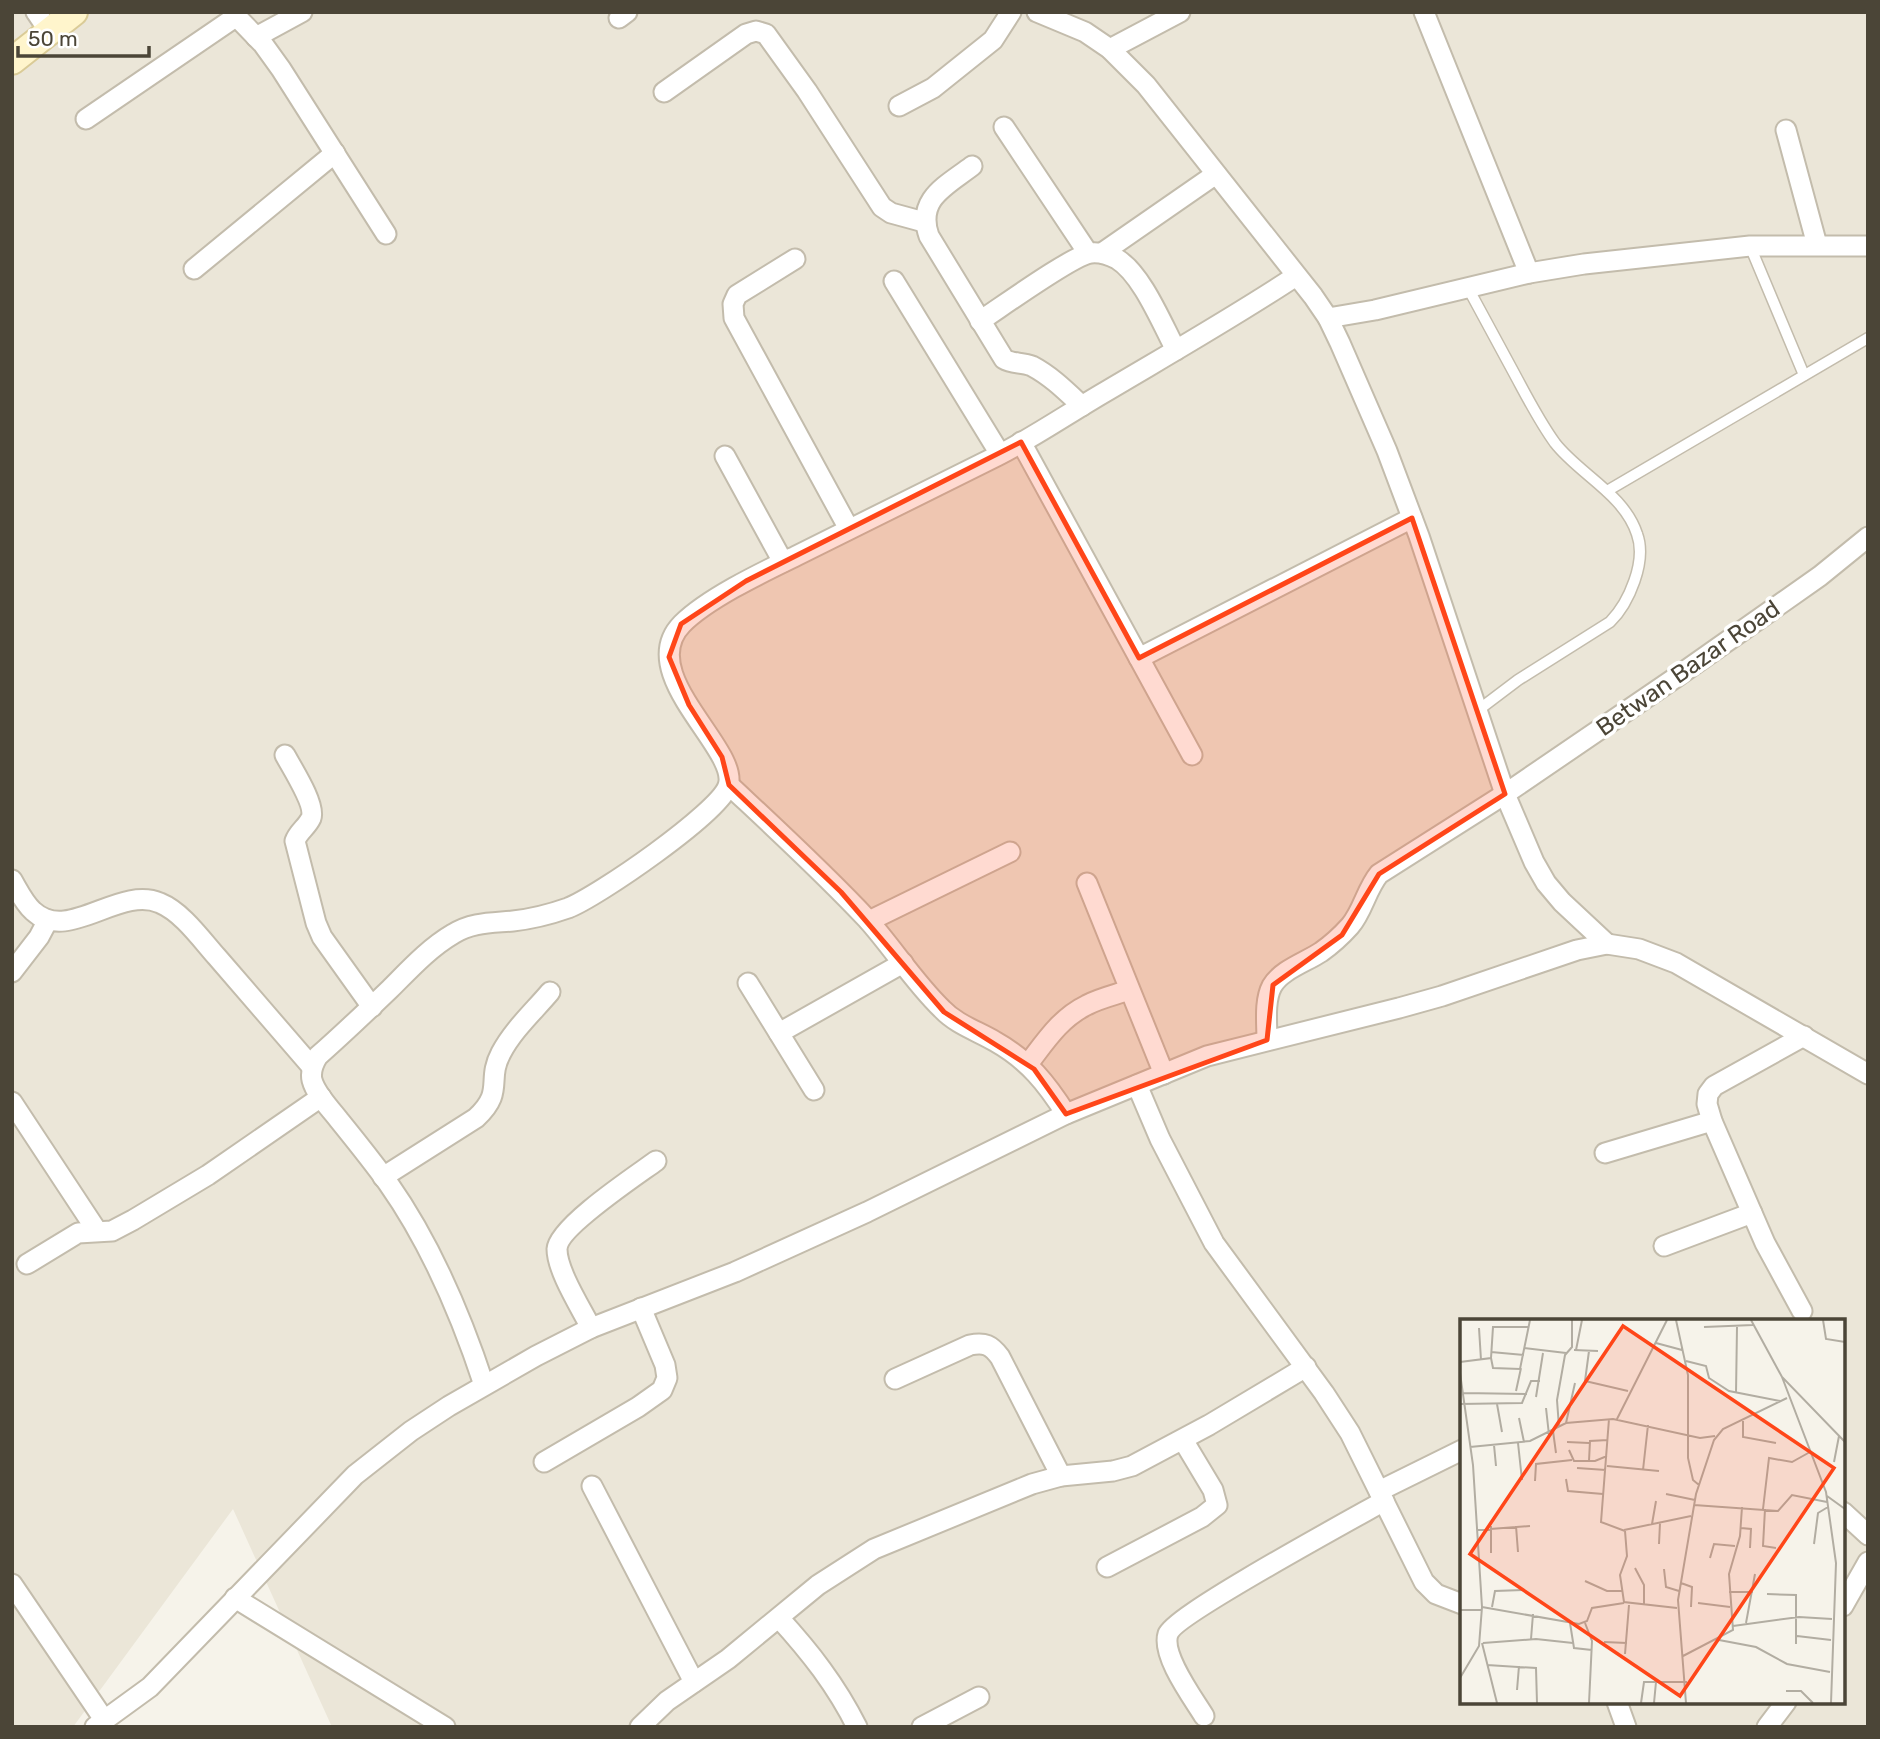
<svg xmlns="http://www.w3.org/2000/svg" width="1880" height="1739" font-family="Rubik,sans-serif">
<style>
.residential{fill:#ebe6d8;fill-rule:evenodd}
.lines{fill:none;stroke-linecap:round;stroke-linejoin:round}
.lane-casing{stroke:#c3bcac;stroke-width:13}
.street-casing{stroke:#c3bcac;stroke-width:23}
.secondary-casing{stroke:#dacb97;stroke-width:30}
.lane{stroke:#fff;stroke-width:10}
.street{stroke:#fff;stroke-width:19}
.secondary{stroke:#fff5cc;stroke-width:26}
.marked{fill:#ff4619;fill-opacity:0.2;stroke:#ff4619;stroke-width:5;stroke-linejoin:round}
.labels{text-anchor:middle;stroke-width:7;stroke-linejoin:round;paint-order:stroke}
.street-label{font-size:24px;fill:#4b4537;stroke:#fff}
.inset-road{fill:none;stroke:#b2ada2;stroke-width:2}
.view{fill:#ff4619;fill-opacity:0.15;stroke:#ff4619;stroke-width:3.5}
.inset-edge{fill:none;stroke:#4b4537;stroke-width:3.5}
</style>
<rect width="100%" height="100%" fill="#f6f3ea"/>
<path class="residential" d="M12,12H1868V1727H332L233,1509L73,1727H12ZM1462,1321H1843V1702H1462Z"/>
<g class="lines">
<g class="lane-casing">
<g id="lane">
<path d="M1750,246L1804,375"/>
<path d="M1468,288C1483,316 1499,345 1514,373C1527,397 1539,421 1555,443C1579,474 1624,494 1637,534C1647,561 1629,603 1610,622L1518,680L1477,711"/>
<path d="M1607,491L1868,338"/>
</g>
</g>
<g class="street-casing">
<g id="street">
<path d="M36,12L49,31"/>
<path d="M232,12L263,44L281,69L386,234"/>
<path d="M1037,12L1085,32L1110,49L1146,85L1313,296L1328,318L1340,343L1387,451L1419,536L1505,794L1534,862L1546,883L1562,902L1607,944"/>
<path d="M1424,12L1529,273"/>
<path d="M619,18L627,12"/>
<path d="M256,37L302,12"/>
<path d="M1110,49L1180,12"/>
<path d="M664,92L746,34L756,31L766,34L807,91L882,207L891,213L924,222"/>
<path d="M899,106L933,88L993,40L1011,12"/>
<path d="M86,119L237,16"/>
<path d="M1004,127L1088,253"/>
<path d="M1786,130L1817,245"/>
<path d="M972,166C946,186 916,199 929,236L1004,359C1012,364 1022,362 1032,366C1051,376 1066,391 1082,406"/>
<path d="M1102,253L1216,174"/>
<path d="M795,259L737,295L733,304L734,318L849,529"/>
<path d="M194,269L335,153"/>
<path d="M894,281L1000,454"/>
<path d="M1328,318L1375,310L1529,273L1584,264L1750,246H1868"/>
<path d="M980,321C1000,308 1073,255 1091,253C1100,252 1109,255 1117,259C1142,274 1162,324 1176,350"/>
<path d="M1021,442L1192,755"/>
<path d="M725,456L783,562"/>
<path d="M1139,658L1412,518"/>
<path d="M285,755C292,768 316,805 311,818C307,827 298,832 295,841L316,923L322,937L372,1007"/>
<path d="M729,785C776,829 823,872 867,919C893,948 914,982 942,1009C957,1025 978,1031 996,1042C1028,1060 1047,1084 1066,1114"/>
<path d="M12,880C18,890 24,903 33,911C68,944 119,885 160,903C182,912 201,939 217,957C249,994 280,1030 312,1067"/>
<path d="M1087,883L1164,1074"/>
<path d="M869,921L1010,852"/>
<path d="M12,972L39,937L48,920"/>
<path d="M748,983L814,1090"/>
<path d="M779,1033L903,963"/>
<path d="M1267,1040C1267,1024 1264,1001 1272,986C1281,970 1306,962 1321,952C1331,945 1341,936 1350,926C1363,911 1366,890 1379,874L1505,794L1675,678L1820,576L1868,537"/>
<path d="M1028,1064C1045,1042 1060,1018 1087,1005C1100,998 1115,995 1129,990"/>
<path d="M1137,1085L1160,1139L1214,1243L1324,1393L1350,1433L1424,1582L1436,1594L1462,1604"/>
<path d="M12,1102L97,1231"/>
<path d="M1605,1153L1712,1121"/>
<path d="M383,1177L476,1118C505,1091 486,1081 501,1053C513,1030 534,1011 550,992"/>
<path d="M1664,1246L1752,1213"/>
<path d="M27,1264L78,1233L112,1231L133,1220L208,1175L321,1097"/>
<path d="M1802,1311L1765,1243L1712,1121L1707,1104L1708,1094L1714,1086L1804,1036"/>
<path d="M591,1328C581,1308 557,1271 557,1249C558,1227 637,1175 656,1161"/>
<path d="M895,1379L970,1345C985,1342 991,1345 1000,1357L1061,1476"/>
<path d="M484,1385C461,1315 431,1244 388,1183C373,1162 356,1141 339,1120C330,1108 316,1095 312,1080C310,1071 313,1064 318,1056C343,1034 366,1012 390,989C409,970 429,948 453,934C472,922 492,923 513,921C531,919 551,914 568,908C597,897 719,813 728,786C741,750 633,674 682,624C708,598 763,572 796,556C863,522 930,490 997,456C1034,437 1069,413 1105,392C1169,354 1234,317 1296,276"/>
<path d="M544,1462L638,1407L662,1390L667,1378L665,1365L641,1308"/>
<path d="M592,1486L694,1682"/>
<path d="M1379,1491L1462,1450"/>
<path d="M1843,1512L1868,1535"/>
<path d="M1107,1567L1202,1517L1217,1505L1213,1490L1183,1440"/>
<path d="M12,1584L105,1721"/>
<path d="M235,1598L445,1727"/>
<path d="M1843,1606L1868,1562"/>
<path d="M779,1618C810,1652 836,1685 857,1727"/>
<path d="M1617,1702L1626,1727"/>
<path d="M1204,1716C1193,1698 1161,1655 1168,1634C1175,1615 1354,1518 1384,1501"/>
<path d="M95,1727L150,1687L355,1475L411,1431L449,1406L536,1356L591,1328L735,1272L867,1212L1066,1114L1207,1056L1399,1008L1442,996L1577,950L1607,944L1639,949L1676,963L1868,1074"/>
<path d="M640,1727L667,1701L728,1659L818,1585L874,1549L1032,1484L1061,1476L1113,1471L1132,1466L1209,1425L1306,1367"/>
<path d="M922,1727L979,1697"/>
<path d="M1767,1727L1786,1702"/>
</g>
</g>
<g class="secondary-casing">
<path id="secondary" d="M12,61L74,12"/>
</g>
<use href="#lane" class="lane"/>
<use href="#street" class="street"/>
<use href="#secondary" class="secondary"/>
</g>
<path class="marked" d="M1021,442L1139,658L1412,518L1505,794L1379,874L1342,935L1273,985L1267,1040L1066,1114L1034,1069L944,1012L841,892L729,785L722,757L689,705L669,657L681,624L746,581Z"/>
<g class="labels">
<g class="street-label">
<text transform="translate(1688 668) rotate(-35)" y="8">Betwan Bazar Road</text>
</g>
</g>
<g transform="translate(1460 1319)">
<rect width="385" height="385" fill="#f6f3ea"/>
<path class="inset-road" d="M216,1L228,56V139L233,161L239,166M291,1L322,58L385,123M363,1L366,20L385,23M244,8L293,6M19,9L21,41M196,24L222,31M64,29L106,34M114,31L138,32M116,31L122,1M129,32L125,62L168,72M31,33L64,36M31,39L33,49L60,50L70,1M226,42L246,47L249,59L269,72L320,82M0,43L31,39L33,8H68M0,54L13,146L22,288L19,327L0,359M322,58L366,173L376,244L371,384M56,72L61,49M3,74L67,75M276,74L277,8M76,78L83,34M0,85L62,84L71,62H80M37,85L42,113M86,89L89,116M59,99L64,123M149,100L141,203L165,212L167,237L160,256L164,283L217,289M157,100L207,1M283,102V118L316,124M106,104L115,64M99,108L97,81L105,36L112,28V1M93,112L96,134M107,123L129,124M58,124L62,161M34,126L36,147M10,128L70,122L106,104L153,100L240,119L255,117M109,131L114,142H135L147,137M129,142L130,122L148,121M374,143L379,117M147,147L199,152M117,149L146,151M183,151L188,106M106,160L108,172L143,175M75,162L76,145L112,141M206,175L235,181M367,177L385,190M234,186L318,192L332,176L367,183M303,190L309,139L332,143L350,133M305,190L303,227L316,229M192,205L196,182M31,207V234M56,207L58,233M281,209L291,210L290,229M17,211L70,207M164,211L231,197M199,225L200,204M354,225L358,194L368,188M250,239L254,225L275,227M175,249L184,266V285M204,250L206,268L219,272M125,262L147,272H162M221,264L232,268L231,288M269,273H293M307,275L336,276V325M238,284L270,288M22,288L119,305L127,302L132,289L164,284M32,288L35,272L63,271M0,291H22M110,304L114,329L132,331M125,304L132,322L129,384M286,304L295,255M273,307L339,298L372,300M337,317L371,321M71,320L73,295M259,321L296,328L327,345L370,353M144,323L167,324M22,324L37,384M23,324L76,320L113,324M165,335L169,286M223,337L273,311L269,255L280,217L282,188M27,346L76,349L77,384M57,371L59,347M326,372H341L353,384M181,384L184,363H227M194,384L196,363M226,384L218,281L236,175L254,121L263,110L327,79"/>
<path class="view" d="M163,7L374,149L220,377L10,235Z"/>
<rect width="385" height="385" class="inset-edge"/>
</g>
<rect width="1880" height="1739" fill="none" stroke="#4b4537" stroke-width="28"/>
<path d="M18 46v10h131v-10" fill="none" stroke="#4b4537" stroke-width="3.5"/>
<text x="28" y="46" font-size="21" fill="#4b4537" stroke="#ffffff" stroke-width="5" paint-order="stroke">50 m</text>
</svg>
